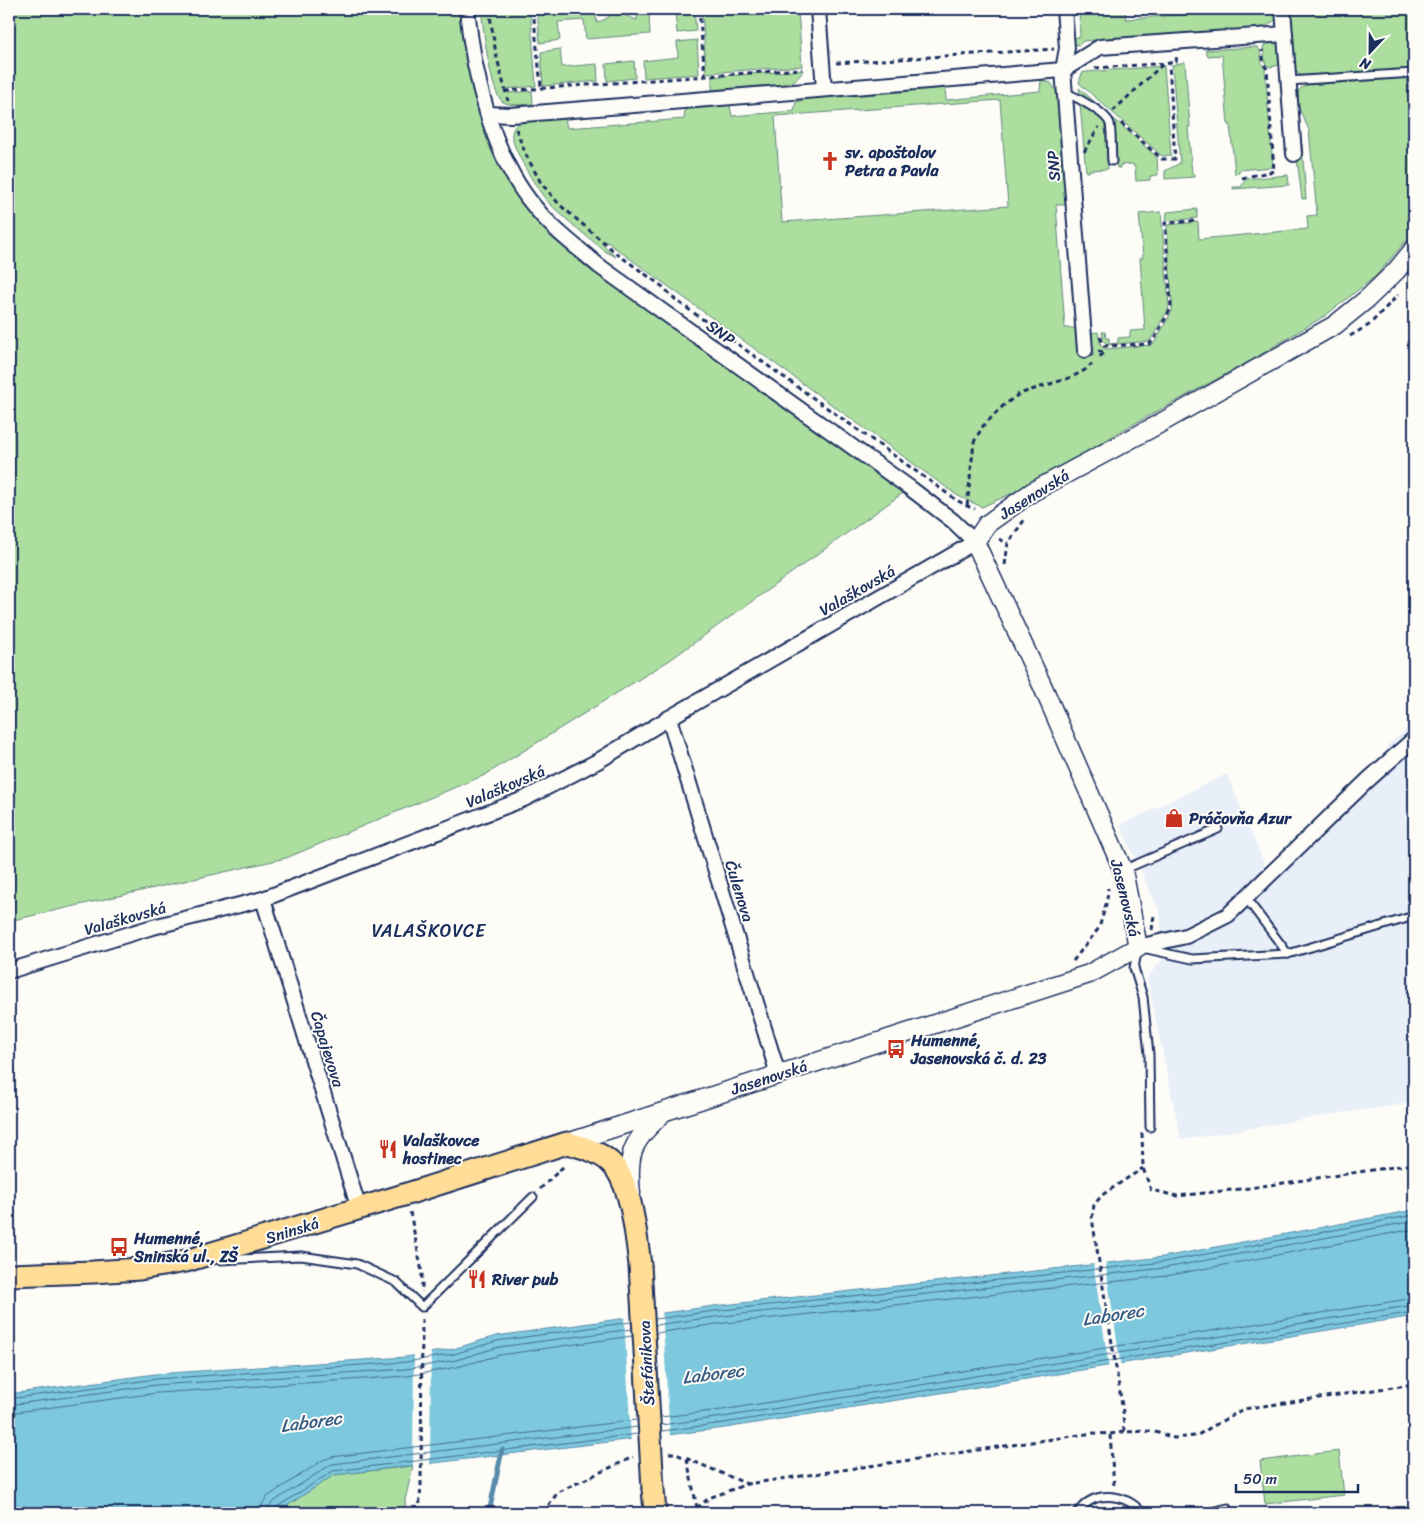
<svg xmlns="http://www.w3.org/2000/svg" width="1423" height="1522" font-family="Sriracha,sans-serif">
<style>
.built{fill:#e8eff9}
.green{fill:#abde9f;stroke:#63867e;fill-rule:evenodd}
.water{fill:#7dc8dd;stroke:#568baa}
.pier{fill:#fdfcf7}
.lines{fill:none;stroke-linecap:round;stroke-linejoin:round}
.shore{stroke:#426c91;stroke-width:1}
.stream{stroke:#568baa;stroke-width:5}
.service-casing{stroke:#1b2f5e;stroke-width:11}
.minor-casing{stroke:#1b2f5e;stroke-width:18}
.tertiary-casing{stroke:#1b2f5e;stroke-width:21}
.primary-casing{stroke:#1b2f5e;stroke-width:25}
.path{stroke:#1b2f5e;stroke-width:3;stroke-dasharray:5 4;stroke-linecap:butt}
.service{stroke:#fdfcf7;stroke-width:7}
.minor{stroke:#fdfcf7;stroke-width:14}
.tertiary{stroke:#fdfcf7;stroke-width:18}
.primary{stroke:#ffdd96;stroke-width:21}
.primary-bridge-casing{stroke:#1b2f5e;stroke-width:25;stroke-linecap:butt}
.primary-bridge{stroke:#ffdd96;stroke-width:21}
.labels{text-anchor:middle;stroke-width:4;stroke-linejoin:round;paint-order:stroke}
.poi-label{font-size:16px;font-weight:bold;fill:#1b2f5e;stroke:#fdfcf7;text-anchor:start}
.street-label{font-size:16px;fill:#1b2f5e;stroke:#fdfcf7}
.neighbourhood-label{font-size:18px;letter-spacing:1px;fill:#1b2f5e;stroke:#fdfcf7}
.water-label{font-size:18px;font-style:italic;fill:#385d84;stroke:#fdfcf7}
</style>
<rect width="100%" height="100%" fill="#fdfcf7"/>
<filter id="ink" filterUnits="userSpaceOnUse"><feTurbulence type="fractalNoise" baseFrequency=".02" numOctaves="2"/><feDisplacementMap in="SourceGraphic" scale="10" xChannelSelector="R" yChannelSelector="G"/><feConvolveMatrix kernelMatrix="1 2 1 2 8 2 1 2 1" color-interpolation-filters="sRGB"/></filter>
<g filter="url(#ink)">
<path class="built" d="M1414,723V1103L1341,1113L1181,1140L1147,977L1164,958L1160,913L1120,825L1227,774L1266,868L1385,755L1388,745Z"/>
<g class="green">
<path d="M9,9H467L496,138L553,225L910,488L670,660L485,775L286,858L9,921Z"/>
<path d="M481,9H530L536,86L505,89L507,93L532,91L533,104C523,104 512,107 503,102C490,94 483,25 481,9Z"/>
<path d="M537,9H595L597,23L607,18L616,10L624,15L637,20V9H694L696,31L677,33L675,12L649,15L650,34L586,39L584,20L558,22L560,40L540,43Z"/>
<path d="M702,9H798L802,66L706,73Z"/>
<path d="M1079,9H1125L1126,19L1259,9H1276V19C1263,32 1249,29 1231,31V29H1229V31L1083,41L1079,45L1073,44L1069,38L1080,37Z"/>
<path d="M1288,9H1414V69L1307,76L1299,75L1294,68Z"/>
<path d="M697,40L699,74L644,78L643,61L678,57L677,42Z"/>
<path d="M1274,41L1278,45L1280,64L1276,66L1269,67L1265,63L1263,47L1267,42Z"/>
<path d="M1257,47C1263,52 1259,62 1265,69L1273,167L1239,170V173L1235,174L1230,124H1228L1222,55L1208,56L1205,50Z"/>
<path d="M560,49L562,67L597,64L598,81L543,86L541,52Z"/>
<path d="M634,61L635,78L607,81L606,64Z"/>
<path d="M1185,62L1190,127H1188L1192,174H1194V177L1165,179V171L1180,163L1172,65Z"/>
<path d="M1164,66L1171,155L1162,156L1079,83L1082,73L1086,72Z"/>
<path d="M803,70C799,79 794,81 786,84L712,90V77Z"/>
<path d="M1407,78L1414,82V231L1376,276L1326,315L1250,361L1121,431L1041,480L982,507L958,496L607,242L602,244L616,257L605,251C586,236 566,220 549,203C539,193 510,146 512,133C513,127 517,124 521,120L560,117L565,119L567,128L684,119L685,110L689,107L725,104L730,106L732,116L794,111L796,102L805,99L945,88L946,100L1040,91L1041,80L1051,83L1058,94L1067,205H1056L1065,328H1075L1078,350L1082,357L1093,356L1091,333L1098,332L1101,346L1107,349L1151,345L1155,342L1172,311V305L1167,225L1198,222L1199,239L1308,229L1307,216L1317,215L1309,130L1298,106V92L1301,88L1306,85ZM1000,100L1008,206L782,222L775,116Z"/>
<path d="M1079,88L1157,157L1158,175L1150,176V180L1136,181L1135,167H1134L1133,164L1120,165V168H1117L1114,124L1111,119L1107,114L1080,94Z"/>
<path d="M1080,104L1102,119L1107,125H1105L1108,169L1089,170V172H1086Z"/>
<path d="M1301,144H1302L1306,199H1302L1297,159Z"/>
<path d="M1288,175L1289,185L1233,189V187H1241L1246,179Z"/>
<path d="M1197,209V218L1166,221L1167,212Z"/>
<path d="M1161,212L1169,306L1168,310L1150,341L1107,345L1103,340L1102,332H1105L1106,338H1109V344L1118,343V338L1130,337V331L1145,330L1140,258H1143L1139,214Z"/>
<path d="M1339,1451L1344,1495L1265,1504L1260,1461Z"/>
<path d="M413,1466L405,1500L406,1513H276L334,1475Z"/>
</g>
<path class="water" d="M1414,1210V1316L725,1428L334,1475L276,1513H9V1394L155,1374L406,1357L453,1349L496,1336L714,1306L1163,1257Z"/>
<g class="pier">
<path d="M1105,1261L1121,1367L1109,1368L1093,1262Z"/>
<path d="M662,1311L670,1437L631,1442L624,1316Z"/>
<path d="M431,1350L430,1466L413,1468L414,1353Z"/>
</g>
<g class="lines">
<g class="shore">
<path d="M655,1319L714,1311L1164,1262L1414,1215"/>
<path d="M655,1325L715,1317L1165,1268L1414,1221"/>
<path d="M656,1333L716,1324L1166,1276L1414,1229"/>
<path d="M9,1399L156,1379L406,1362L454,1354L497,1341L631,1322"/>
<path d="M9,1405L156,1385L407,1369L456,1360L499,1347L632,1329"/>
<path d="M9,1413L157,1393L408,1376L457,1367L500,1355L632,1336"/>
<path d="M661,1417L722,1410L1414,1298"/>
<path d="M661,1425L723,1417L1414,1305"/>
<path d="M662,1431L724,1423L1414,1312"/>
<path d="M261,1513L262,1505L267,1497L323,1460L331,1457L637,1420"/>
<path d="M268,1513L269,1507L273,1502L332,1464L638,1427"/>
<path d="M274,1513L277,1507L333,1471L638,1434"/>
</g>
<path class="stream" d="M489,1513L502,1450"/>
<g class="service-casing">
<g id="service">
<path d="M1288,81L1414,73"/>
<path d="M1065,92C1076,97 1107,113 1110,124C1112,136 1111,149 1112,161"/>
<path d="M1123,870L1218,829"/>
<path d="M1246,898L1288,954"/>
<path d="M1150,1127L1149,1054L1143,997L1134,968L1138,947L1192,959L1288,954L1414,916"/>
<path d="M219,1260L301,1256L357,1264L396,1282L422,1307L533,1197"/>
<path d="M1078,1513C1092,1489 1127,1493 1142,1513"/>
<path d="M1206,1513L1228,1508"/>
</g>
</g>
<g class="minor-casing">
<g id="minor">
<path d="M818,9L824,89"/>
<path d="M1064,9L1067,48L1063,70L1085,350"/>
<path d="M1283,9L1294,154"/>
<path d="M488,114L511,115L1063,70L1100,47L1285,34"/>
<path d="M669,718L778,1074"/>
<path d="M263,899L359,1209"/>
<path d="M1138,947L1186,936L1228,915L1368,780L1414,739"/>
<path d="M9,971L149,928L263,899L524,799L598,761L669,718L975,542L953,521L910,488L599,266C577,247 552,229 534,206C492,156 473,72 467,9"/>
</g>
</g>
<g class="tertiary-casing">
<g id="tertiary">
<path d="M567,1143L1089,974L1138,947L1123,870L1042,685L975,542L987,524L1032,492L1157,425L1335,325L1367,299L1396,271L1414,249"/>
<path d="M631,1194C627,1155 631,1142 660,1116"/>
</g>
</g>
<g class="primary-casing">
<g id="primary">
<path d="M9,1275L93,1272L140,1269L186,1261L407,1194L567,1143C582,1147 598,1151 610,1162C632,1182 636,1236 640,1265"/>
<path d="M653,1489L655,1513"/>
</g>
</g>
<g class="path">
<path d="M489,9L496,54L508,101"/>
<path d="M533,9L541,87"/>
<path d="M699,9L705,76"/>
<path d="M836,63L1054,49"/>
<path d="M1095,68L1169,63L1176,62L1177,54"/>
<path d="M505,91L802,69"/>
<path d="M1113,111L1163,64"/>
<path d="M1121,123L1162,159H1175L1169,63"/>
<path d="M516,129L525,153L541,183L560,205L616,253L663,287L677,301L955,499L967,506L975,509"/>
<path d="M1084,152L1099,127"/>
<path d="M1242,178L1274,171L1267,69L1264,64L1262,50"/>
<path d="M1350,336L1369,325L1398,295"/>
<path d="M1100,337L1104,346L1149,344L1153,341L1170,310L1171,306L1165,223L1194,221"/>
<path d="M1098,351L1105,352L1098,358"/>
<path d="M967,506L974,442L983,426L1003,406L1019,394L1072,377L1085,370L1092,364"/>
<path d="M999,539L1008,543"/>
<path d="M1005,565L1008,543L1025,519"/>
<path d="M1152,930L1154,915"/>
<path d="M1073,961L1099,928L1107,901L1108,888"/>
<path d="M1142,1133L1143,1168L1151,1190L1177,1196L1249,1188L1414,1164"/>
<path d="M540,1189L565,1165"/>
<path d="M410,1212L422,1272V1292"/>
<path d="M1124,1432L1123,1412L1092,1218L1094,1205L1102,1195L1143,1168"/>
<path d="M1110,1435L1114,1486"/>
<path d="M669,1453H674L747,1484"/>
<path d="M687,1459L697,1508L696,1513"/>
<path d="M697,1508L709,1498L747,1484L1093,1433L1110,1434L1124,1432L1152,1431L1174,1438L1196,1436L1243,1409L1414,1384"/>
<path d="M419,1513L421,1484L422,1316"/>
<path d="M543,1513L558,1492L633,1457"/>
</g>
<use href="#service" class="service"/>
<use href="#minor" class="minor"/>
<use href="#tertiary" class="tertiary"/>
<use href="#primary" class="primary"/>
<g class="primary-bridge-casing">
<path id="primary-bridge" d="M640,1265L653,1489"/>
</g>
<use href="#primary-bridge" class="primary-bridge"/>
</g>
</g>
<defs>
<g id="church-bare" transform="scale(1.5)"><path d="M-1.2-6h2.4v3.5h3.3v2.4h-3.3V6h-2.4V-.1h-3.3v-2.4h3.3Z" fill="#c8321e" stroke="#fdfcf7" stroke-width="2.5" paint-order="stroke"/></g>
<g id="shop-bare" transform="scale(1.5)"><path d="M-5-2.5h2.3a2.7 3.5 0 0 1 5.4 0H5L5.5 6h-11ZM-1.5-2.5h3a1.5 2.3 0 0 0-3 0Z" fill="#c8321e" stroke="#fdfcf7" stroke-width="2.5" paint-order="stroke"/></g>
<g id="bus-bare" transform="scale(1.5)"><path d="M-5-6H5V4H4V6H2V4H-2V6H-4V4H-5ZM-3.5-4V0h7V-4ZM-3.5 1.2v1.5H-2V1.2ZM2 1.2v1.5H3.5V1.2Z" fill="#c8321e" stroke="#fdfcf7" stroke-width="2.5" paint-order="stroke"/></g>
<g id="restaurant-bare" transform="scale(1.5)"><path d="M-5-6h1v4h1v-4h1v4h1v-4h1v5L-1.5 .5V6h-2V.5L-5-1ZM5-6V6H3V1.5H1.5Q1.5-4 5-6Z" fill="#c8321e" stroke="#fdfcf7" stroke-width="2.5" paint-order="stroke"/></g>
</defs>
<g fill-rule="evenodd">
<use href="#church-bare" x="830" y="161"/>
<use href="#shop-bare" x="1174" y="818"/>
<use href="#bus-bare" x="896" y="1049"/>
<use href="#restaurant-bare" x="388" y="1149"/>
<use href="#bus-bare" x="119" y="1247"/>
<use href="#restaurant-bare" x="477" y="1279"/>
</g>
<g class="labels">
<g class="poi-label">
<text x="845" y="158">sv. apoštolov<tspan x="845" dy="18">Petra a Pavla</tspan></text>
<text x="1189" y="824">Práčovňa Azur</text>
<text x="911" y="1046">Humenné,<tspan x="911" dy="18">Jasenovská č. d. 23</tspan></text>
<text x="403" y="1146">Valaškovce<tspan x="403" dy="18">hostinec</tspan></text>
<text x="134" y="1244">Humenné,<tspan x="134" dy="18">Sninská ul., ZŠ</tspan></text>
<text x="492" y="1285">River pub</text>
</g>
<g class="street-label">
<text transform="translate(1053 166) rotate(-94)" y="6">SNP</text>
<text transform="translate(721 332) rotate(36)" y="6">SNP</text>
<text transform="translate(1034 494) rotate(-32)" y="6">Jasenovská</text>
<text transform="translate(857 590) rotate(-30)" y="6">Valaškovská</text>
<text transform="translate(505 786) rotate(-23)" y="6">Valaškovská</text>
<text transform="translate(740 891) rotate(73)" y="6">Čulenova</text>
<text transform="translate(1126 898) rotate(76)" y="6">Jasenovská</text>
<text transform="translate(125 918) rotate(-16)" y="6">Valaškovská</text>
<text transform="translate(328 1049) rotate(73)" y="6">Čapajevova</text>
<text transform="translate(769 1077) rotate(-18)" y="6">Jasenovská</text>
<text transform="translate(292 1230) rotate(-17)" y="6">Sninská</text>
<text transform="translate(646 1363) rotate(-93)" y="6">Štefánikova</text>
</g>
<g class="neighbourhood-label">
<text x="429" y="937">VALAŠKOVCE</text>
</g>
<g class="water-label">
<text transform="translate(1113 1315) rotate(-9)" y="6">Laborec</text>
<text transform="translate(713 1374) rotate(-7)" y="6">Laborec</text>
<text transform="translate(311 1422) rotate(-8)" y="6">Laborec</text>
</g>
</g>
<rect width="1423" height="1522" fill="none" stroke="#fdfcf7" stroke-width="30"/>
<rect x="15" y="15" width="1393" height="1492" fill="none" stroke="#1b2f5e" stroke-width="2" filter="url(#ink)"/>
<g transform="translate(1370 52) rotate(202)" stroke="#fdfcf7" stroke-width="4" paint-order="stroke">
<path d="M0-4L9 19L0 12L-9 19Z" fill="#1b2f5e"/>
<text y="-8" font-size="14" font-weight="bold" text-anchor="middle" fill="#1b2f5e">N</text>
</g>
<path d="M1236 1484v8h122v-8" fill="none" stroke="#1b2f5e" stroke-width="2.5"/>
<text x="1243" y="1484" font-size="15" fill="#1b2f5e" stroke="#fdfcf7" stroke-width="4" paint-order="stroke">50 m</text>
</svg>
